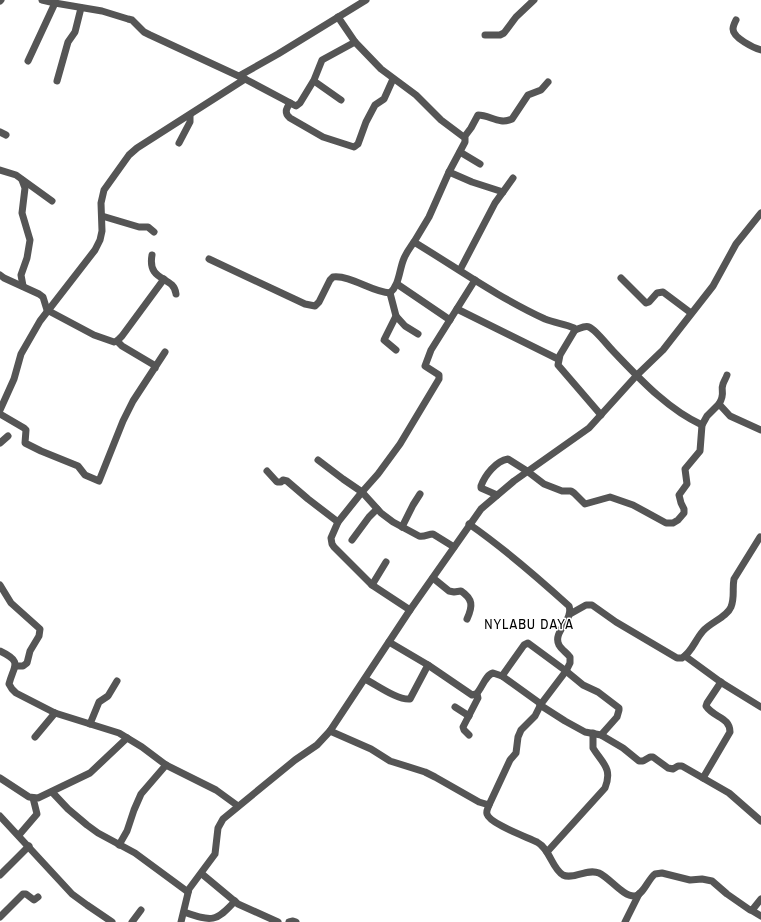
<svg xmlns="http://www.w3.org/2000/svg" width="761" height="922" font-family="'Archivo Narrow',sans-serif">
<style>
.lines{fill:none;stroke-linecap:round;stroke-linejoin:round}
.minor{stroke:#555;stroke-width:7}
.labels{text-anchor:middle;stroke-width:3;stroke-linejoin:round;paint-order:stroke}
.quarter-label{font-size:14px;letter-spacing:1px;fill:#000;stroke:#fff}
</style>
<rect width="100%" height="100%" fill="#fff"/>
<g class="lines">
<g class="minor">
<path d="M42,0L55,3L102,11L128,19L132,20L144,32L150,35L245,79L296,106L300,103L314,80L322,60L355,42L381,69L416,95L441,120L465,138V142L449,172L429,217L414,242C457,268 499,298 545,319C555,323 565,324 574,328L575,330L560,355L558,365L601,415"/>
<path d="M0,1L1,0"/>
<path d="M338,17L355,42"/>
<path d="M736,20C735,22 733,26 733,29C733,38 754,48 761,50"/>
<path d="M485,35H500L504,33L516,17L534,0"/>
<path d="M28,61L55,3"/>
<path d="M239,76L278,54L366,0"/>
<path d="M57,81L68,42L75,32L81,8"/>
<path d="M314,81L341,100"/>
<path d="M290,103C286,109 284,113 290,118L323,137L354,147L358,144L366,122L375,105L384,99L393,79"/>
<path d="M0,132L6,135"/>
<path d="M465,136L471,128L478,115C490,115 499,125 512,119L528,95L541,90L548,82"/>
<path d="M179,143L190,122V115"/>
<path d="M460,152L480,164"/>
<path d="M0,170L16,175L52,201"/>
<path d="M449,172L472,182L503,192"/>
<path d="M22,180L25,188L22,213L30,240L27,258L21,275L23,286"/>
<path d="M102,216L139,227H148L154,232"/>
<path d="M152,255C147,283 174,275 176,294"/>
<path d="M209,259L305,304L315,306L319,302L330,280L333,277C351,275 371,292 390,293C399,285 399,272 403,261C405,254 410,248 414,242"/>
<path d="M460,270L495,203L513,178"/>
<path d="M0,275L4,278L39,294L43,297L47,310L94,335L114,342L117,341L122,336L164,279"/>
<path d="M621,278L646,303L649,302L657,293L663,292L691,313"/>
<path d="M397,284L450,320"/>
<path d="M390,293L396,316L384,340L396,350"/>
<path d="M457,309L558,359"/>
<path d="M396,316L405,326L418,334"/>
<path d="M575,330C579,329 585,325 589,327C596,330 607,345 613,351C639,378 667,409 702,425"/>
<path d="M117,341L122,346L154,365L155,368"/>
<path d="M719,404C726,392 720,392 723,384C724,381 726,378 727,375"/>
<path d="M0,410L14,379L21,354L40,321L95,250L100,240L102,231L101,203L104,190L129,155L137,148L245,79"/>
<path d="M0,414L24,428L26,430L25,443L41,451L78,466L85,475L99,481L123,421L133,401L165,352"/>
<path d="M0,443L8,436"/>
<path d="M318,460L343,479L362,492L381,513L393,522L419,536C425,537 428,534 433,534L454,547"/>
<path d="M267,471L277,482H281L283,480L287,481L308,499L338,522"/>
<path d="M497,495L481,488V486C485,475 496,461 508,459L527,471L544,484L562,491H571L574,493L585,504L610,497L633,505L666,523H673L678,520L684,513V509L681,503L679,495L687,484L685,469L700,451L702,425L707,416L719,404L730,416L761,430"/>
<path d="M469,524C505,549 537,577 569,606C574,620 552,632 559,645C561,649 567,653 570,657V663L566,671L541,704L535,716L521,730L518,737L516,753L510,760L489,805C488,808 486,811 487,814C490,824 527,837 537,842C550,849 552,869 563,875C573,880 587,868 599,873C610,878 623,897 635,896C644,894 648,879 655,874L662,873L690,880L702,879L712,881L727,894L750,910L753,909L761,899"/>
<path d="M402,527L413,505L420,494"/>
<path d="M352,540L369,517L377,509"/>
<path d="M433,578L449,591L454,592L461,591C473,599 473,606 467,619"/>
<path d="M0,585L11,603L40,629L39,636L30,651L27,663L23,666H16"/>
<path d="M372,585L386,562"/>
<path d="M410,610L372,585L334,547L332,544L331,538L338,522L362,492L378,474L400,444L439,379V375L425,366L431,350L475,280"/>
<path d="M570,614L586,605H592L616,622L677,658H682C692,652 695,640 703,631C711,622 727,617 731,607C735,597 732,589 734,579L760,537"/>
<path d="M389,642L428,665L472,695L476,694C482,689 485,675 493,673L502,676L541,704"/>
<path d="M0,651C23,662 14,665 9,684L12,689L16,693L55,713L119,733L142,747L166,765L216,790L238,806"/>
<path d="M685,656L722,683L761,707"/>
<path d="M502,676L524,645L528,643L566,671L583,685L598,692L619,708V710L617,717L601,735"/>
<path d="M365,679C377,685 397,700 410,699L428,665"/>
<path d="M540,705L565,721L585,732L601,735L623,748L639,761H643L650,757H653L668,768L673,769L678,766H682L729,793L761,821"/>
<path d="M455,707L469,716"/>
<path d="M90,724L99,702L108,696L117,681"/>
<path d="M330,731L371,749L390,761L425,772L435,777L479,802L489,805"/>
<path d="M469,735L464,730L463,727L478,698L477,694"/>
<path d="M35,737L55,713"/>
<path d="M0,778L29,797L38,798L90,773L127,738"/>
<path d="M703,778L730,732C730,717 714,718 706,706L707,703L721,682"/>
<path d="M52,792L68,809L87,825L98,833L135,853L188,892"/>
<path d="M0,816L72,894L87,905L112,922"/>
<path d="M19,835L37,814L33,798"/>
<path d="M119,845L127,831L134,810L141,794L166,765"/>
<path d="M547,852L605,788C613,768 602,763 593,748V733"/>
<path d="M202,874L238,904L278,922"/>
<path d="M0,875L29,846"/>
<path d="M751,910L761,916"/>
<path d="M184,912C212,922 216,922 235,901"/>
<path d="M0,917L23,894H26L34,900L38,897"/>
<path d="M132,922L141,910"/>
<path d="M181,922L189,889L215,854L218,828L223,819L295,760L317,745L330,731L410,610L481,509L514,481L589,428L637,375L663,350L713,286L736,244L761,213"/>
<path d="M289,922L293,921L296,922"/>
<path d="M625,922L639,894"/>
</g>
</g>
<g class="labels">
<g class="quarter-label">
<text x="529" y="629">NYLABU DAYA</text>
</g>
</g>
</svg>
